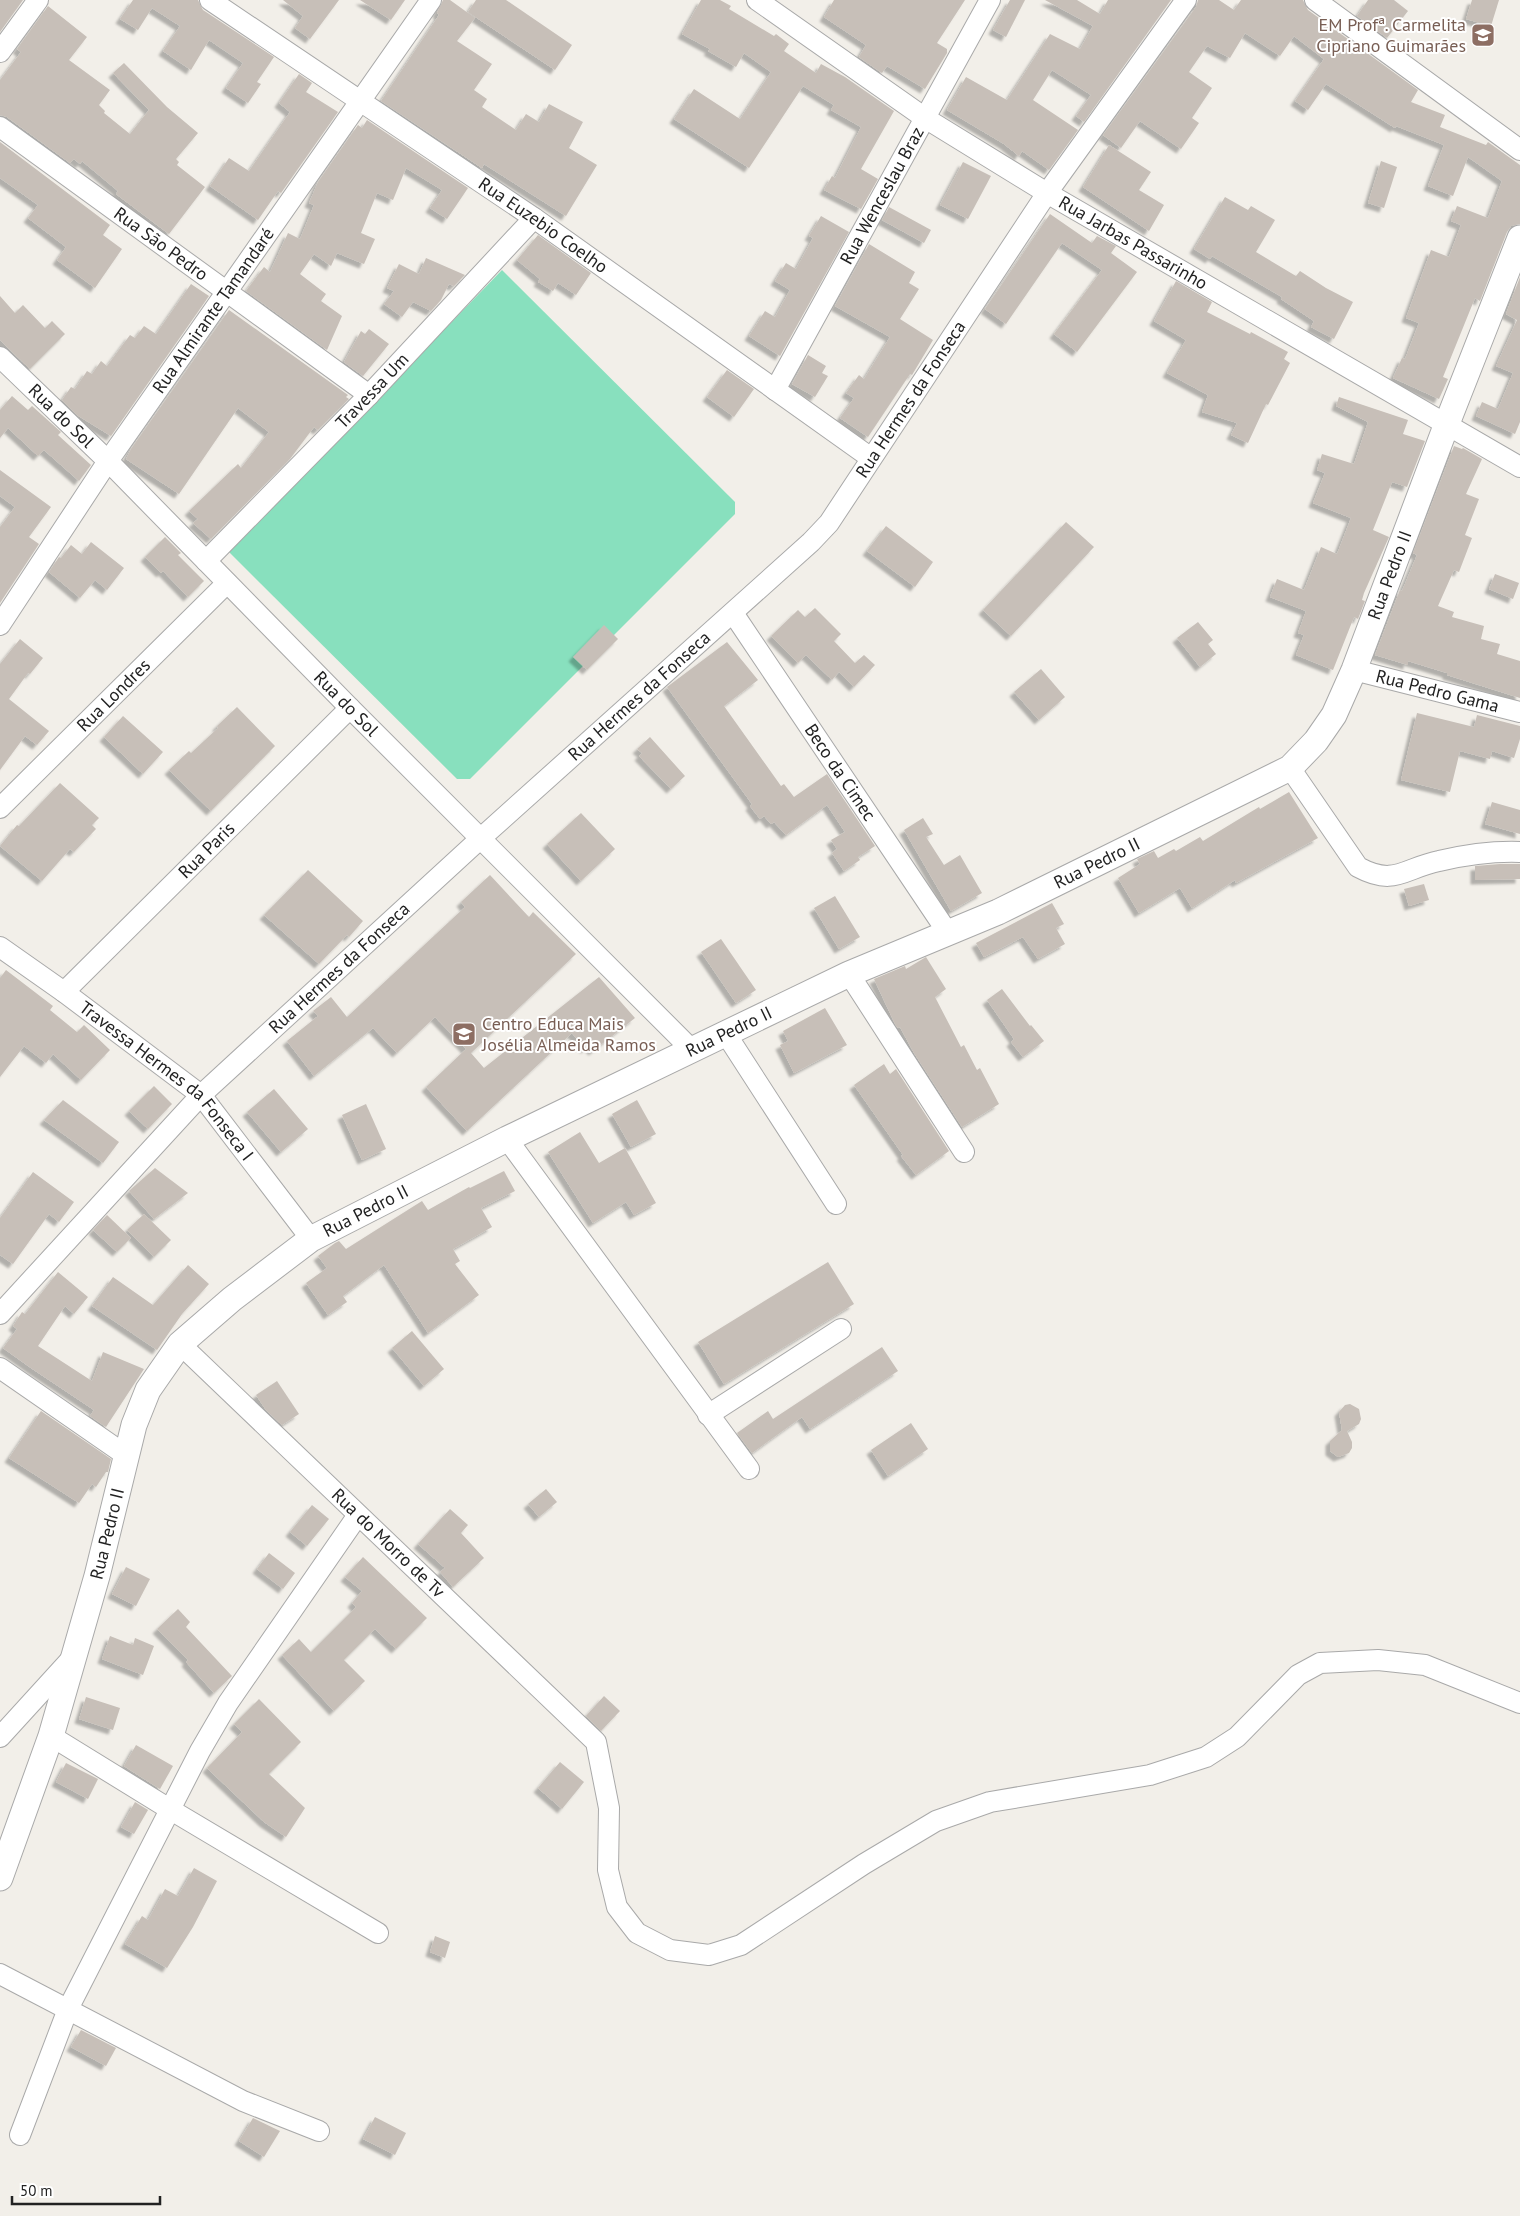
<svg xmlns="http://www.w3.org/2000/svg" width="1520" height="2216" font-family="'PT Sans',sans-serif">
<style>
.pitch{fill:#88e0be}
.building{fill:#c7bfb8;filter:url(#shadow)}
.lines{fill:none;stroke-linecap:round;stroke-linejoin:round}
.minor-casing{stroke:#a9a9a9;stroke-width:22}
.tertiary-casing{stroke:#a9a9a9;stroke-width:27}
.minor{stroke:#fff;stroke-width:20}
.tertiary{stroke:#fff;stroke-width:25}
.labels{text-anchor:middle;stroke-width:4;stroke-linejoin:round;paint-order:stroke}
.education-label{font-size:18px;fill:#785e54;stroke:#fff;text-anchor:end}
.street-label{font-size:18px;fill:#222;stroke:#fff}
</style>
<defs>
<filter id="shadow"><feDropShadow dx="-4.5" dy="4.5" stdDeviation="1" flood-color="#0004"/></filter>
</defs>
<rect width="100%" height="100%" fill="#f2efe9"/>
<path class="pitch" d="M502,270L735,502V514L470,779H457L229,552Z"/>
<g class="building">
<path d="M0,0H23L0,32Z"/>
<path d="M133,0H198L203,10L274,57L257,82L261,84L248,103L226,88L243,63L209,40L191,70L163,51L180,26L152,8L138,30L120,19Z"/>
<path d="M283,0H339L310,39L295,28L303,16Z"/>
<path d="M360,0H405L391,20Z"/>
<path d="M443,0H450L475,18L457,41L492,64L474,90L487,99L482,107L516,130L526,114L539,122L549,104L583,122L569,148L597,165L566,216L484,164L482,168L381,101L439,15L437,13Z"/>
<path d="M476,0H506L572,45L555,70L468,12Z"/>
<path d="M701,0H720L731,6L729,9L774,36L776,34L789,44L784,51L816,73L821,64L845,77L894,111L861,169L878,179L861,209L824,190L832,176L835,178L861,127L831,110L834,105L803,86L749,168L674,119L694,89L740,119L771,72L744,53L736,67L708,51L710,49L682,34Z"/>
<path d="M834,0H965L937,43L947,49V53L925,89L887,66L882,73L859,57L866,45L824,17Z"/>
<path d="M1010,0H1025L1006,37L993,30Z"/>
<path d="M1045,0H1077L1100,14L1108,0H1171L1084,122L1076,116L1091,95L1052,70L1033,100L1078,130L1049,170L1022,151L1019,156L1004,144L947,110L966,77L1007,100L1050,34L1080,49L1093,26Z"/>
<path d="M1198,0H1219L1234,10L1241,0H1303L1308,10L1418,90L1411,102L1445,115L1440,127L1486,145L1488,142L1520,165V224L1511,226L1507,232L1480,301L1475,298L1443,377L1448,379L1439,399L1393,378L1402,358L1405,359L1419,323L1406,318L1431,250L1449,257L1461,225L1451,221L1457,206L1488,218L1502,181L1468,157L1453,196L1428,186L1444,145L1396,126L1395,128L1326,84L1308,110L1295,101L1324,59L1294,36L1280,56L1245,33L1230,58L1207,46L1189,72L1212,88L1192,118L1199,123L1181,149L1140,121L1121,148L1103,135L1196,7Z"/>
<path d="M1368,0H1394L1408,11L1387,38L1357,16Z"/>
<path d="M1472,0H1499L1491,26L1466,19Z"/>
<path d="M48,6L87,37L69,60L110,90L99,105L105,111L104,113L130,134L149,110L113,73L124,63L167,107L198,133L176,159L179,162L177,165L205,187L169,234L116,194L118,191L82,161L80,164L74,159L70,163L7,117L0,115V80L21,52L17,49Z"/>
<path d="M299,74L312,83L306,92L338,112L281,193L278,191L258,220L210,186L229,158L249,171L290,112L279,103Z"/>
<path d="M367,120L468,188L447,219L430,208L442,190L406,168L393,200L377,193L361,233L375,239L364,264L337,253L331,266L314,254L300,274L326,294L321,301L342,316L327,350L246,291L264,267L270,272L288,233L300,239L314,205L309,203L318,182L358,125L362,128Z"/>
<path d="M0,142L110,225L103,235L122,249L95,288L57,260L66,247L28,218L38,205L0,178Z"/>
<path d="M1109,145L1151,172L1139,190L1164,205L1149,231L1083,187Z"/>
<path d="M1381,161L1397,167L1384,208L1368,203Z"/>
<path d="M963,162L991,176L968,219L940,205Z"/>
<path d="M1225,197L1248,210L1251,206L1275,220L1256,252L1296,276L1300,271L1326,288L1353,302L1334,339L1311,327L1314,321L1281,299L1282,297L1212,256L1210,259L1194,249Z"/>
<path d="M889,207L931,230L924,243L882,220Z"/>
<path d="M1050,214L1092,243L1097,236L1116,246L1111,253L1137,272L1077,352L1054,334L1102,270L1062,243L1006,324L985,309Z"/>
<path d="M821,216L849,232L780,356L749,336L765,311L775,317L790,290L775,281L786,263L796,269L813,238L809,236Z"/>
<path d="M538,235L591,273L576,295L558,283L553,291L538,282L540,279L517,260Z"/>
<path d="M869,244L915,272L909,283L919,289L900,319L933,340L912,375L910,374L868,437L840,418L854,398L846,393L859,375L864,379L890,337L835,306Z"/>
<path d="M426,258L465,275L454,286L449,284L441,300L431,311L413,302L402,317L384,304L394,291L387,288L399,264L419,274Z"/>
<path d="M1520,277V422L1515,434L1476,416L1482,402L1498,409L1513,373L1496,366L1517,320L1506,314Z"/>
<path d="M1176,281L1212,302L1207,312L1250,334L1251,332L1288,352L1284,359L1290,363L1268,405L1266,404L1248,443L1231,435L1237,423L1202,412L1208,395L1167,373L1186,340L1154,321Z"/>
<path d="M191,284L209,296L111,436L77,415L62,400L71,387L75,389L87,371L92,374L101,361L107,366L130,335L135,338L144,326L156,334Z"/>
<path d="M0,296L15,313L23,305L45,328L52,321L65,334L30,369L0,340Z"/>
<path d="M229,310L348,395L346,397L349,399L318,430L314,427L290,459L211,539L193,523L198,519L189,511L238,464L241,468L269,432L238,408L179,494L126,459L131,449Z"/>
<path d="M369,329L389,344L363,376L344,362L361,331L365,334Z"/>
<path d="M808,355L826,366L822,373L828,376L815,397L792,384Z"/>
<path d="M727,370L754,389L734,417L707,397Z"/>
<path d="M12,396L28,410L32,406L61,432L58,435L91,465L79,481L44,450L38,456L8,428L0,438V410Z"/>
<path d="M1339,397L1408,420L1403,434L1425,441L1407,487L1392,482L1373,530L1389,537L1364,593L1362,600L1365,601L1358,619L1354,617L1333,670L1296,655L1304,635L1298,633L1306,611L1270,597L1277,579L1304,590L1321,547L1337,554L1351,518L1313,503L1325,473L1317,470L1322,454L1354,464L1368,422L1336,406Z"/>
<path d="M1454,446L1462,449L1463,448L1482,459L1466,494L1479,499L1465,535L1472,538L1459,572L1454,570L1438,606L1454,612L1452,617L1484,626L1481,639L1500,644L1497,654L1520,661V698L1447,675V673L1408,661V665L1375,655L1400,590L1402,591L1417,555L1413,553Z"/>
<path d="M0,470L51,507L29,537L39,544L0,603V527L15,507L0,496Z"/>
<path d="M1066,522L1094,547L1011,636L983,610Z"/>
<path d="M886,526L933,562L915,587L867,551Z"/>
<path d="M165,537L181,553L178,555L204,581L188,597L163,571L161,573L145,557Z"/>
<path d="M91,542L124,568L107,590L95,580L80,598L49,572L59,557L61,558L71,545L82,554Z"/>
<path d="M1495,574L1519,583L1513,599L1489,589Z"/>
<path d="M815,608L841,634L834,641L855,663L864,655L875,665L854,687L839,672L832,680L806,655L798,663L771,636L798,610L805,617Z"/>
<path d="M1198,622L1213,640L1208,644L1216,654L1200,667L1177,638Z"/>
<path d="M604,625L618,639L587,670L573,657Z"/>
<path d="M20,639L43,658L30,674L28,673L9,699L49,731L37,745L25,736L0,770V664Z"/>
<path d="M727,642L758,680L724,706L781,786L784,784L794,797L827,774L875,846L858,857L860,860L844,871L832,853L837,849L831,840L845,832L827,805L786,835L774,822L771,824L764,816L760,819L750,806L752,804L667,687Z"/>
<path d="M1041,669L1065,697L1039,720L1014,692Z"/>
<path d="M237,707L275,746L211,811L169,770L189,751L191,753L218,728L217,726Z"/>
<path d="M1417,713L1474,727L1477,715L1520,726V739L1514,758L1492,751L1490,759L1460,751L1450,792L1401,780Z"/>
<path d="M123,716L163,752L143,774L104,737Z"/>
<path d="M650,737L685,776L671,789L639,756L642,753L637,749Z"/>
<path d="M60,783L99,818L92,825L96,829L74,852L70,849L42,881L0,846L17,825L19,826Z"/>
<path d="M1289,792L1318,838L1236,883L1235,880L1192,908L1180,888L1139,913L1118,878L1140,864L1137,859L1154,851L1158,858L1174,849L1176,851L1200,837L1203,841L1259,807L1260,809Z"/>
<path d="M1492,802L1520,810V834L1485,824Z"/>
<path d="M581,813L615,849L581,881L547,844Z"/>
<path d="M923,818L933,834L926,837L944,865L960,855L982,893L951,911L904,830Z"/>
<path d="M1500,864H1520V879L1475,880V866Z"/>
<path d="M308,870L363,921L349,937L347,935L319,964L264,915Z"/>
<path d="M490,875L529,917L533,912L576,954L471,1053L484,1068L599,977L635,1018L593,1051L589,1046L585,1049L572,1033L467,1131L426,1087L466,1049L435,1017L397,1053L373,1028L314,1076L287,1041L318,1016L313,1011L331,997L347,1017L465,907L461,902Z"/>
<path d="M1424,884L1429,900L1409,906L1404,889Z"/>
<path d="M835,896L860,937L839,949L814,908Z"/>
<path d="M1052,903L1064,924L1056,928L1065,944L1038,959L1023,937L984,957L976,943Z"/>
<path d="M721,939L756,990L736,1003L701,952Z"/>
<path d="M926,957L946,989L935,997L961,1047L964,1045L977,1070L980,1068L999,1104L962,1127L914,1053L900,1027L898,1028L896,1026L874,979L905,966L906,969Z"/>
<path d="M6,970L53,1006L50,1010L77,1032L84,1025L110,1050L81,1080L53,1054L46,1063L24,1046L0,1077V978Z"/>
<path d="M1002,989L1030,1026L1031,1025L1044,1041L1023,1057L1011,1042L1014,1039L987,1000Z"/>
<path d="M825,1008L847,1045L794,1073L780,1045L788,1041L783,1031Z"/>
<path d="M884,1064L890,1074L896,1069L949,1151L916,1175L901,1156L903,1155L854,1085Z"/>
<path d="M154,1086L172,1104L148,1129L129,1111Z"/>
<path d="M274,1089L308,1129L281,1152L247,1112Z"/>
<path d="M63,1100L119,1142L103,1163L44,1120Z"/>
<path d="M637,1100L656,1134L631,1147L612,1114Z"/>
<path d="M366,1104L386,1149L362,1160L342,1115Z"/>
<path d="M580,1132L599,1163L625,1148L656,1203L634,1215L626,1202L593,1223L548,1152Z"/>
<path d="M155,1168L188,1193L154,1219L129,1191Z"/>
<path d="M504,1171L515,1191L481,1208L492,1227L453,1249L460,1261L455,1264L479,1295L428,1333L384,1265L343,1296L347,1302L328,1315L306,1283L327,1268L318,1256L335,1243L339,1241L346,1249L422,1201L428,1210L469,1187L470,1188Z"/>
<path d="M33,1172L74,1202L59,1222L49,1214L13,1264L0,1255V1218Z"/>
<path d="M144,1214L171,1240L154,1257L127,1230Z"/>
<path d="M107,1215L131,1238L117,1252L93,1230Z"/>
<path d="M828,1262L854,1304L724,1384L698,1342Z"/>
<path d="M188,1265L209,1284L182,1314L157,1350L92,1306L113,1277L153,1305Z"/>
<path d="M58,1272L88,1297L74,1314L65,1306L38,1346L92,1381L103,1352L144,1369L106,1427L90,1416L94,1410L31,1368L3,1348L17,1329L13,1326L22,1312L25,1314Z"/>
<path d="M412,1331L444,1369L424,1386L392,1348Z"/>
<path d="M882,1347L898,1371L810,1429L802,1417L752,1453L737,1433L768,1411L773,1419Z"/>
<path d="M277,1381L299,1414L282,1425L266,1410L256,1395Z"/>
<path d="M1350,1404L1359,1409L1361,1419L1359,1424L1347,1431L1352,1442V1448L1349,1453L1338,1457L1330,1451V1441L1342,1430L1339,1412L1345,1405Z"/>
<path d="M41,1411L111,1459L108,1472H106L96,1487L92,1484L79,1503L9,1458Z"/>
<path d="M911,1423L928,1449L888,1476L871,1450Z"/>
<path d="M546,1489L557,1502L539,1517L528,1504Z"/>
<path d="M312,1505L329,1519L307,1546L290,1532Z"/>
<path d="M450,1509L468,1525L461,1533L484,1558L453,1587L440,1572L445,1568L418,1544Z"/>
<path d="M269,1553L295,1573L283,1589L257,1569Z"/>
<path d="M363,1557L427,1618L396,1649L375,1629L344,1660L365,1681L334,1711L282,1655L299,1639L311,1652L356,1607L352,1603L362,1591L345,1577Z"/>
<path d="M126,1567L150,1579L136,1606L112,1594Z"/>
<path d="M178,1609L190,1622L186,1627L232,1676L214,1693L186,1662L188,1660L157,1629Z"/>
<path d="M110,1636L133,1645L135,1638L154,1646L143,1675L102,1659Z"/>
<path d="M604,1696L620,1711L601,1731L586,1716Z"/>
<path d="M86,1697L120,1708L113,1730L79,1719Z"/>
<path d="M259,1699L301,1742L269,1774L305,1808L286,1837L264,1822L207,1768L242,1732L234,1724Z"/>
<path d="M136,1745L173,1766L160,1789L124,1766Z"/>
<path d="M560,1762L584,1782L562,1809L538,1788Z"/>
<path d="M66,1763L98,1779L88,1799L56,1782Z"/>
<path d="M135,1802L148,1810L134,1834L121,1827Z"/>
<path d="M194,1868L217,1881L193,1927L167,1968L125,1944L142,1916L148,1920L165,1889L178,1896Z"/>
<path d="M435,1936L450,1942L445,1958L430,1952Z"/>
<path d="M81,2030L116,2048L106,2066L71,2047Z"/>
<path d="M375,2117L406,2133L395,2155L363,2139Z"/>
<path d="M253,2118L280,2131L264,2157L239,2141Z"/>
</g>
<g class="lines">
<g class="minor-casing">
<g id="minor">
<path id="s1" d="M210,0L534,218L871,458"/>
<path id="s2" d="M757,0L925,118L1047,193L1520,467"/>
<path d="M1315,0L1520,150"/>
<path d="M0,52L38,0"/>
<path id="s3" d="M0,127L369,395"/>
<path id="s4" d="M0,357L108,461L350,708L693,1051"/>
<path id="s5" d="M775,390L990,0"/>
<path id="s6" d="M206,561L369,395L534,218"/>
<path id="s7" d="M733,613L948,933"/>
<path id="s8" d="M0,625L108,461L431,0"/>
<path id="s9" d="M1354,670L1520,712"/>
<path d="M1290,768L1358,867C1395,887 1404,868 1439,861C1465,855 1493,851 1520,852"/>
<path id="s10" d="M0,808L227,583"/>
<path id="s11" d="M0,947L64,992L201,1095L311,1239"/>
<path d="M849,974L964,1152"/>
<path id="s12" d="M64,992L350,708"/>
<path d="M726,1034L836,1204"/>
<path d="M507,1139L749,1469"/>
<path id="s13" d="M0,1314L201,1095L481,838L811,542L829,523L1047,193L1186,0"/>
<path id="s14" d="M180,1344L596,1742L609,1808L608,1870L617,1907L637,1933L670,1950L709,1955L741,1945L864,1864L936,1821L990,1802L1150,1775L1206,1757L1237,1737L1298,1675L1320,1663L1378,1660L1425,1665L1520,1703"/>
<path d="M0,1368L127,1456"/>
<path d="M708,1415L841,1329"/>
<path d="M51,1736L171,1810L378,1933"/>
<path d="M0,1737L73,1657"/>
<path d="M0,1974L243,2101L319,2131"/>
<path d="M20,2135L68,2009L200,1751L228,1703L358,1515"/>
</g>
</g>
<g class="tertiary-casing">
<g id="tertiary">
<path id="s15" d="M0,1878L51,1736L97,1576L134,1425L148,1390L180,1344L232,1299L311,1239L507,1139L849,974L998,912L1290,768L1316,741L1334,715L1354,670L1446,426L1520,238"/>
</g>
</g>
<use href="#minor" class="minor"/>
<use href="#tertiary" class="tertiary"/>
</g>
<defs>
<g id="school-square" transform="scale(1.25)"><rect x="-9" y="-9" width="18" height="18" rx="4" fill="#8d6e63" stroke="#fff"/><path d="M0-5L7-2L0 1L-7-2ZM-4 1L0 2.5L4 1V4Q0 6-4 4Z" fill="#fff"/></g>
</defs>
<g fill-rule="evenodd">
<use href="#school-square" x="1483" y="35"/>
<use href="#school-square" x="464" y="1034"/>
</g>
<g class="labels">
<g class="education-label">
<text x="1466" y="31">EM Profª. Carmelita<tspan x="1466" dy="21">Cipriano Guimarães</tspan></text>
<text x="482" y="1030" text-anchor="start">Centro Educa Mais<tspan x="482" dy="21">Josélia Almeida Ramos</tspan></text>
</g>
<g class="street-label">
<text dy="6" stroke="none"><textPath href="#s5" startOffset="222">Rua Wenceslau Braz</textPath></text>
<text dy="6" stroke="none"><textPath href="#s1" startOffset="402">Rua Euzebio Coelho</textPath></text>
<text dy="6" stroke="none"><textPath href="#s2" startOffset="448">Rua Jarbas Passarinho</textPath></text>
<text dy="6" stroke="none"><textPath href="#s3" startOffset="199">Rua São Pedro</textPath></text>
<text dy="6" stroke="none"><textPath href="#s8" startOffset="380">Rua Almirante Tamandaré</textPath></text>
<text dy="6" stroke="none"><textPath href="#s6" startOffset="238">Travessa Um</textPath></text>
<text dy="6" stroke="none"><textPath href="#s13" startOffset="1295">Rua Hermes da Fonseca</textPath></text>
<text dy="6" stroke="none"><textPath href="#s4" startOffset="85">Rua do Sol</textPath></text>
<text dy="6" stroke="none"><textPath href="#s15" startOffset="2041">Rua Pedro II</textPath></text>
<text dy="6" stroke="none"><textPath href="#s9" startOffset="86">Rua Pedro Gama</textPath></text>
<text dy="6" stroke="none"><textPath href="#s10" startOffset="160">Rua Londres</textPath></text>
<text dy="6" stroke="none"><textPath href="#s13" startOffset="890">Rua Hermes da Fonseca</textPath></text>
<text dy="6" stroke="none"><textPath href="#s4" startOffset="490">Rua do Sol</textPath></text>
<text dy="6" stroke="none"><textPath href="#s7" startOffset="192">Beco da Cimec</textPath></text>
<text dy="6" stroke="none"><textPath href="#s12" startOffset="201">Rua Paris</textPath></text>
<text dy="6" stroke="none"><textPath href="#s15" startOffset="1606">Rua Pedro II</textPath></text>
<text dy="6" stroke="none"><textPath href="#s13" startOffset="485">Rua Hermes da Fonseca</textPath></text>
<text dy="6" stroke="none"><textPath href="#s15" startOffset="1201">Rua Pedro II</textPath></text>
<text dy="6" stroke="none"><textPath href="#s11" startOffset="215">Travessa Hermes da Fonseca I</textPath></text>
<text dy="6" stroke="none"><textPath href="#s15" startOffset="796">Rua Pedro II</textPath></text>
<text dy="6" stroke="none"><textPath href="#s15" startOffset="361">Rua Pedro II</textPath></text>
<text dy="6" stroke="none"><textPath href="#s14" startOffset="288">Rua do Morro de Tv</textPath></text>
</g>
</g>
<path d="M12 2196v8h148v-8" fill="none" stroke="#222222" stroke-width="2.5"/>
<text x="20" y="2196" font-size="15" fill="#222222" stroke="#ffffff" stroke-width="4" paint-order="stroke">50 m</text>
</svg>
